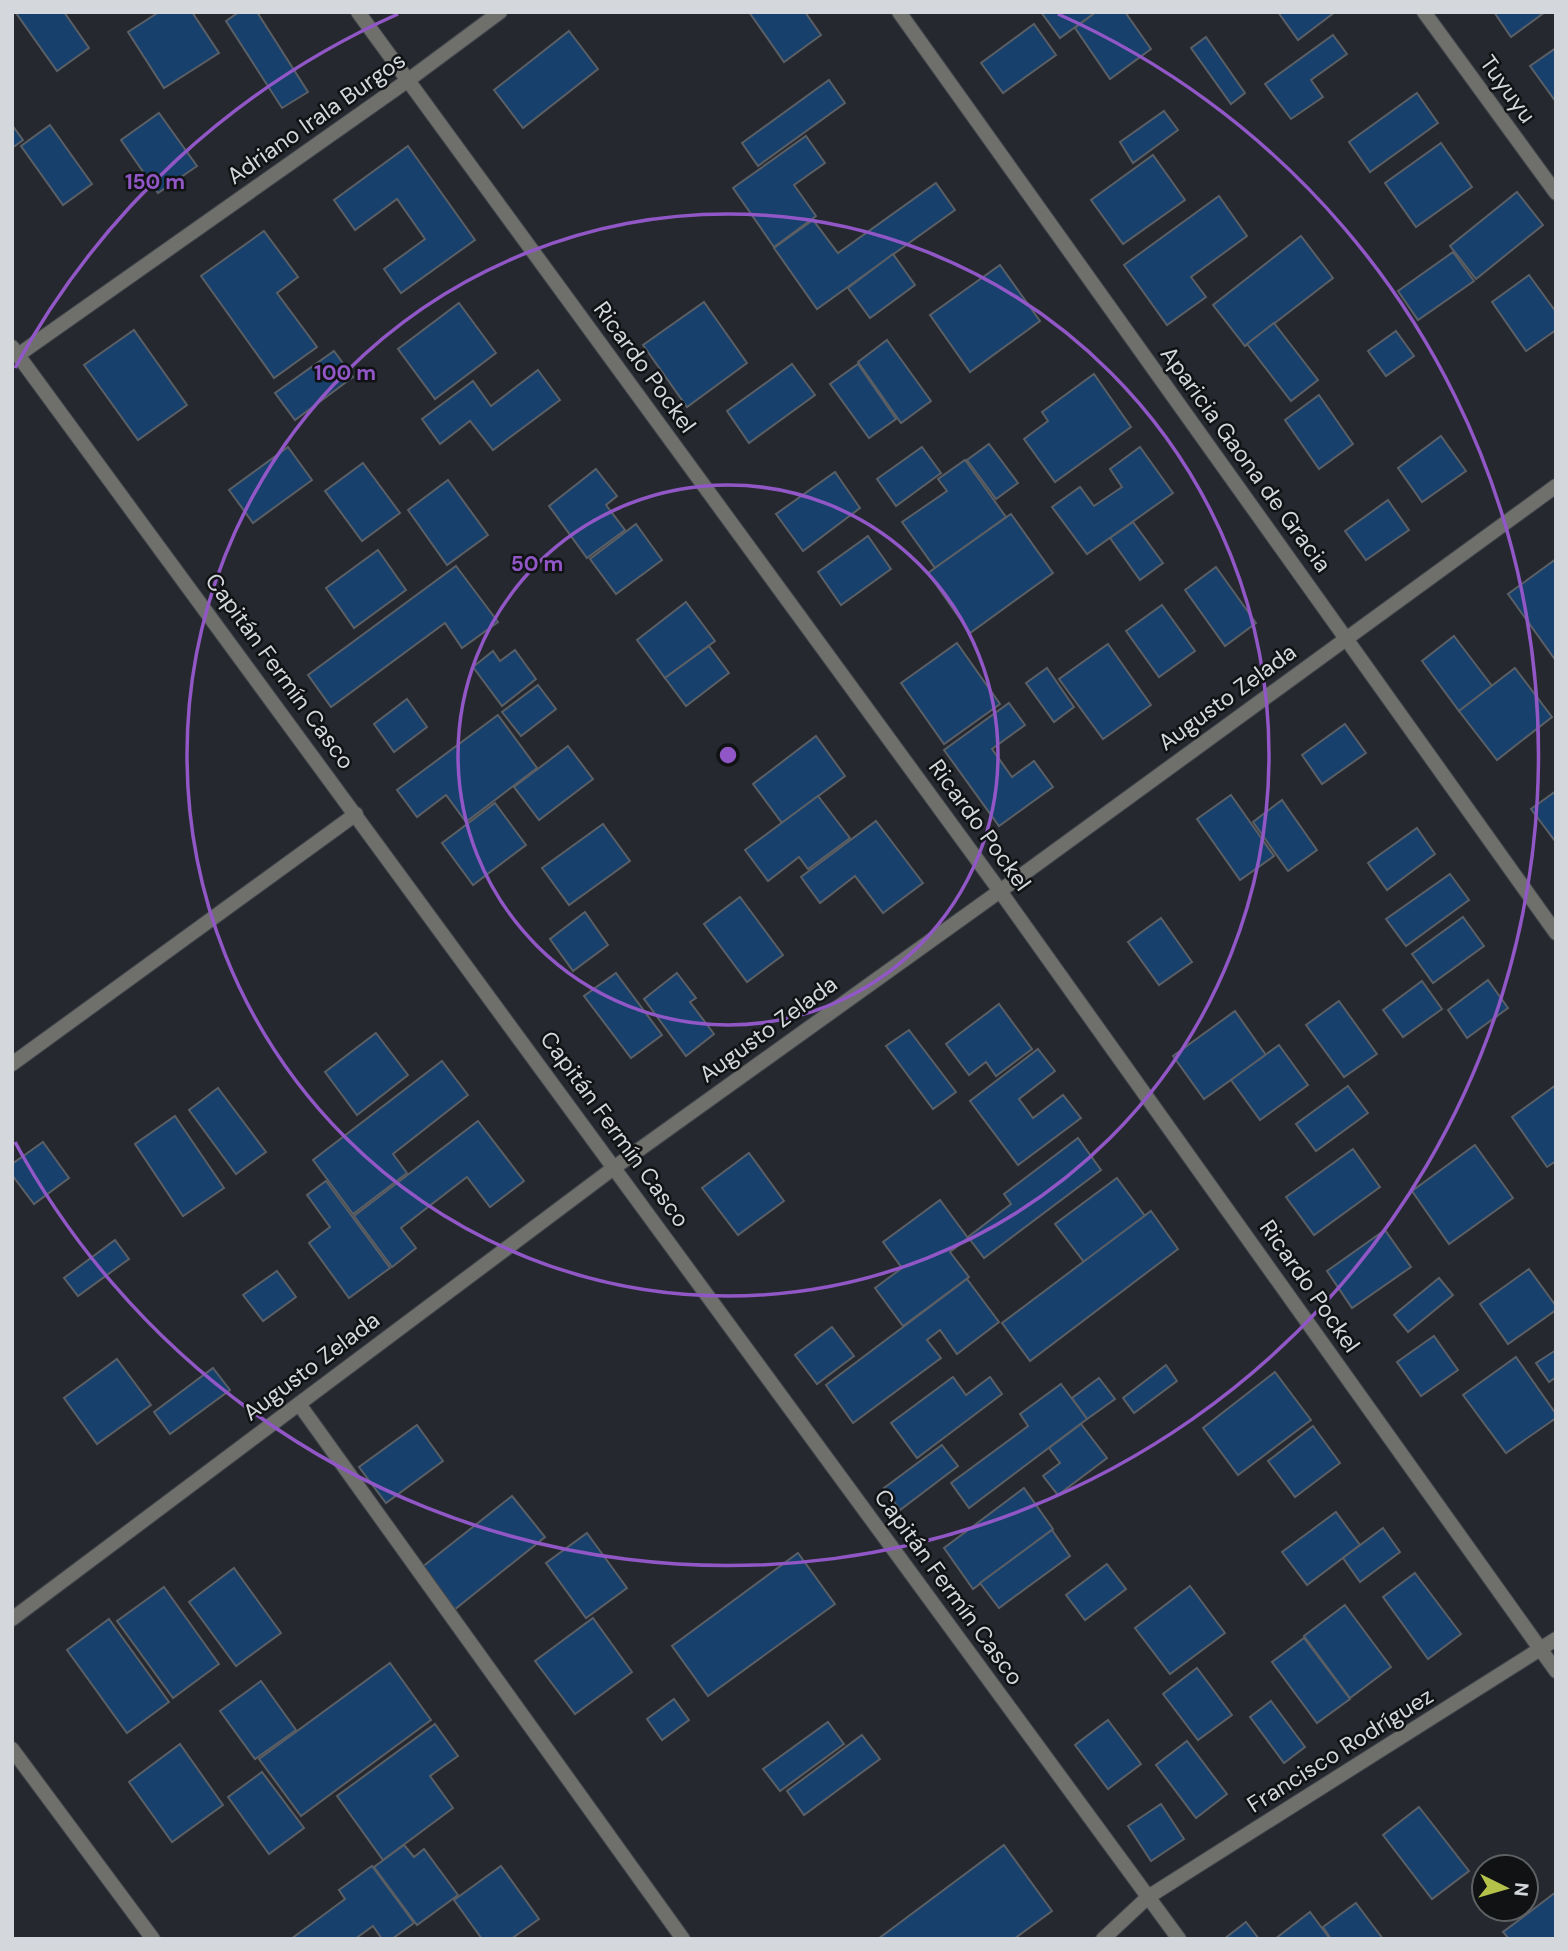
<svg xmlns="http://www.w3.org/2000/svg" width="1568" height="1951" font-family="'DM Sans',sans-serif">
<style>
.building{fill:#18406c;stroke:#5a5f65;stroke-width:2}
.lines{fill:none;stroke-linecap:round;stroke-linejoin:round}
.street-casing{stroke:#41454b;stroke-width:16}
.street{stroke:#6f706c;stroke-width:14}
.ring{fill:none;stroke:#9157c6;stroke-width:3.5}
.labels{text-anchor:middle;stroke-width:5;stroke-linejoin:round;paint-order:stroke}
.street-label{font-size:23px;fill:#d4d7db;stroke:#101214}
.centre{fill:#9157c6;stroke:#101214;stroke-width:3.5}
.ring-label{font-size:21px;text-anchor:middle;font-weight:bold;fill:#9157c6;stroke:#101214;stroke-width:5;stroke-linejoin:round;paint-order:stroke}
</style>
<rect width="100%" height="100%" fill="#25292f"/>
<g class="building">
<path d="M64,12L89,48L57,71L16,13Z"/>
<path d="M159,12H192L219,53L164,88L128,32Z"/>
<path d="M239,12H257L308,92L282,108L226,21Z"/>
<path d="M749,12H805L821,35L784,62Z"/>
<path d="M1041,12H1096L1060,38Z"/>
<path d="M1096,12H1125L1151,49L1110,79L1075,28Z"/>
<path d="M1278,12H1335L1298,40Z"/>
<path d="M1494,12H1545L1511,37Z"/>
<path d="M1034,24L1056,55L1003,93L981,63Z"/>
<path d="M569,31L598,69L523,128L494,90Z"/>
<path d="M1333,35L1347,54L1311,80L1323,97L1291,119L1265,84Z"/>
<path d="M1206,37L1245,93L1231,104L1191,48Z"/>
<path d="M1556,48V102L1530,66Z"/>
<path d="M829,80L845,103L758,166L742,143Z"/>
<path d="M1417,93L1438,123L1370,172L1349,142Z"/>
<path d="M1164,111L1178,130L1133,163L1120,142Z"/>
<path d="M159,113L197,166L158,193L121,140Z"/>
<path d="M12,125L23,140L12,148Z"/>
<path d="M50,125L92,184L63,205L21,146Z"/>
<path d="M806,136L825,163L794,185L816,216L774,247L733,188Z"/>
<path d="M1441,143L1472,187L1416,227L1385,183Z"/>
<path d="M408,146L475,240L401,293L384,269L425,239L397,199L355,230L334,200Z"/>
<path d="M1153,155L1185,200L1123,244L1091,200Z"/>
<path d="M936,183L955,210L817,309L774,248L813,220L838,253Z"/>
<path d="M1517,192L1543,225L1476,279L1450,246Z"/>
<path d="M1219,196L1247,236L1191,277L1206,297L1167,325L1124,265Z"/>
<path d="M264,231L298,277L277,293L317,347L274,378L201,276Z"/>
<path d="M1301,236L1333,278L1245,346L1213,305Z"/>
<path d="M1453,252L1474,281L1418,320L1398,291Z"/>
<path d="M893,254L915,285L870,318L848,288Z"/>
<path d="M1000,265L1040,321L970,372L930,315Z"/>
<path d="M1529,275L1556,312V330L1526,351L1492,302Z"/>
<path d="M704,302L747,363L687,407L643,345Z"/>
<path d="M459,303L496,353L435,399L398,349Z"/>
<path d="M1274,323L1318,380L1291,401L1247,344Z"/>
<path d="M134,330L187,405L138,440L84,365Z"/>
<path d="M1396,331L1414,356L1386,376L1368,351Z"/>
<path d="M887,340L931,401L901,423L858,362Z"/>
<path d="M334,351L353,377L295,420L275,393Z"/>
<path d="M792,364L815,395L749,443L727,411Z"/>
<path d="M858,364L896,419L869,438L830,384Z"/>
<path d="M538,370L560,400L493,450L470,421L440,444L422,419L473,381L491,406Z"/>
<path d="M1094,374L1131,427L1055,482L1024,439L1048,421L1042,412Z"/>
<path d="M1319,395L1353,444L1319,469L1285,420Z"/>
<path d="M1441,436L1466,471L1422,502L1398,468Z"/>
<path d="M989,444L1018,483L996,499L967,460Z"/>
<path d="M288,447L312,480L253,523L229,490Z"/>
<path d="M922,447L941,473L896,506L877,479Z"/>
<path d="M1140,447L1173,493L1087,554L1052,507L1080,487L1094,506L1122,487L1110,469Z"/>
<path d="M965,460L1006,517L935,568L902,522L947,491L938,479Z"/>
<path d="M363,463L400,513L362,541L325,491Z"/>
<path d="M596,469L617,496L606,505L625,530L587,558L549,506Z"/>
<path d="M835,472L860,508L803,551L776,514Z"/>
<path d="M448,480L488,535L447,565L408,510Z"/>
<path d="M1388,500L1409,530L1366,560L1345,531Z"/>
<path d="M1011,514L1053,573L970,633L928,573Z"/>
<path d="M1133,522L1163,563L1140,580L1110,538Z"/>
<path d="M636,524L662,560L616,594L590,559Z"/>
<path d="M868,536L891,569L841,605L818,572Z"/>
<path d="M378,550L406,590L354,628L326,588Z"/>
<path d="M1556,559V661L1508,594Z"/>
<path d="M456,566L498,622L462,648L445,623L331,707L308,675Z"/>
<path d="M1216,567L1256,623L1225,646L1185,590Z"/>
<path d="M686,602L715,641L665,678L637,640Z"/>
<path d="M1162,605L1195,651L1159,677L1126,631Z"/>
<path d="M1454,636L1492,686L1459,711L1422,661Z"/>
<path d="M957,643L1000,704L944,744L901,683Z"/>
<path d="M1108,644L1151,705L1103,739L1059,679Z"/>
<path d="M709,646L729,673L686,706L665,678Z"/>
<path d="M515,650L536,679L502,706L473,667L493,651L500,661Z"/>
<path d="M1047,668L1074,707L1054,722L1026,683Z"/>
<path d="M1515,668L1552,717L1497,760L1459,711Z"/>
<path d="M538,685L556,709L521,736L502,712Z"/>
<path d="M407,699L427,727L394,752L374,724Z"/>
<path d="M1009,703L1025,725L992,749L1012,777L1034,761L1053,787L999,826L944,750Z"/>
<path d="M498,715L537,768L466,822L446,795L417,817L397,790Z"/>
<path d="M1345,724L1366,753L1322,784L1302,755Z"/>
<path d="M816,736L845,776L782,823L753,784Z"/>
<path d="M568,746L593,779L539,820L514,787Z"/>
<path d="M1556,791V841H1555L1531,809Z"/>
<path d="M1231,795L1274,856L1240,880L1197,819Z"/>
<path d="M818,796L850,838L808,869L799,857L768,881L745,850Z"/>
<path d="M1282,800L1317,850L1288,871L1253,822Z"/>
<path d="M495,803L526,845L473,885L442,843Z"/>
<path d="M876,821L923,883L883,913L855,876L820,903L801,877Z"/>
<path d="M603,824L630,861L569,905L542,868Z"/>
<path d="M1417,828L1435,854L1387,890L1368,863Z"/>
<path d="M1450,874L1469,900L1406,946L1386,919Z"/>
<path d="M740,897L783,955L747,982L704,924Z"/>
<path d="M585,912L608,945L573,971L550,939Z"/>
<path d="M1463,917L1484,946L1433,983L1412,954Z"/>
<path d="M1161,918L1192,962L1159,985L1128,942Z"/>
<path d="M616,973L662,1035L631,1058L584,996Z"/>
<path d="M677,973L696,998L690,1002L714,1034L686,1056L644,999Z"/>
<path d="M1488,980L1508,1008L1467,1038L1448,1010Z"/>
<path d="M1422,981L1442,1009L1403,1037L1383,1010Z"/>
<path d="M1339,1001L1377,1054L1344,1077L1306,1025Z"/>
<path d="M999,1004L1032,1049L996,1076L986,1062L969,1075L946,1044Z"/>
<path d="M1235,1011L1266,1055L1204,1099L1173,1056Z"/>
<path d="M909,1030L956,1092L933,1109L886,1046Z"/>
<path d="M376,1033L408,1075L357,1115L325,1072Z"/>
<path d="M1279,1045L1308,1085L1260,1120L1231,1080Z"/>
<path d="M1038,1049L1055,1071L1019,1099L1033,1118L1063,1095L1081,1118L1018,1165L970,1101Z"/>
<path d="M442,1061L468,1095L393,1154L407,1173L353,1214L313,1160Z"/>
<path d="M1556,1085V1161L1547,1167L1512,1117Z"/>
<path d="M1348,1086L1368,1113L1316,1151L1296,1124Z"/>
<path d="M218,1088L266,1152L236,1174L189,1110Z"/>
<path d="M175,1116L224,1188L183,1216L135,1144Z"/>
<path d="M478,1121L524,1181L490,1207L467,1177L401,1228L416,1248L392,1267L354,1216Z"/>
<path d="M1078,1138L1101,1170L984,1258L968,1237L1011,1204L1004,1194Z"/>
<path d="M43,1142L69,1178L34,1204L12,1175V1164Z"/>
<path d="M1475,1145L1513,1198L1449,1244L1412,1191Z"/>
<path d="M1353,1149L1380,1187L1314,1235L1286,1197Z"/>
<path d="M749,1153L784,1201L738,1235L702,1188Z"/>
<path d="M1117,1178L1145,1216L1084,1262L1055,1224Z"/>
<path d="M326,1181L390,1268L349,1298L309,1243L330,1227L307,1195Z"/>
<path d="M940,1200L968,1238L950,1252L969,1277L903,1326L875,1288L902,1268L883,1242Z"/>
<path d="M1151,1211L1178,1249L1030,1361L1002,1323Z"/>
<path d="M1385,1230L1411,1267L1352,1308L1327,1271Z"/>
<path d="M115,1240L129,1259L78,1296L64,1278Z"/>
<path d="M1529,1269L1556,1306V1310L1508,1344L1480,1304Z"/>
<path d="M277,1271L296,1297L263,1321L243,1295Z"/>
<path d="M1439,1278L1453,1295L1408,1332L1394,1315Z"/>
<path d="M967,1279L999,1322L957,1354L940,1330L927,1340L941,1358L853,1423L826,1385Z"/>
<path d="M832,1327L854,1356L817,1384L795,1355Z"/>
<path d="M1434,1336L1458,1370L1421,1396L1397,1362Z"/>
<path d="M1556,1350V1377L1549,1382L1536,1363Z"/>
<path d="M1516,1357L1556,1414V1418L1506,1453L1463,1395Z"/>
<path d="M117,1359L151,1405L97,1444L64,1398Z"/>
<path d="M1166,1365L1177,1381L1134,1413L1123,1398Z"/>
<path d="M213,1368L230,1390L170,1434L154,1412Z"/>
<path d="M1275,1372L1311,1420L1238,1475L1203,1428Z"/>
<path d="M953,1377L966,1395L990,1377L1002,1394L917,1458L891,1423Z"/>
<path d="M1099,1378L1115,1399L1087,1419L1072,1398Z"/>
<path d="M1061,1384L1087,1419L969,1508L951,1483L1028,1426L1020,1414Z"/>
<path d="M1081,1424L1107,1458L1058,1495L1043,1476L1060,1463L1049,1448Z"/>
<path d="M417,1425L443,1461L386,1503L359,1467Z"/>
<path d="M1313,1426L1340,1463L1295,1497L1268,1461Z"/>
<path d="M942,1445L958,1466L900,1510L884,1488Z"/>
<path d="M1024,1488L1053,1529L973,1589L944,1548Z"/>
<path d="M512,1496L545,1537L454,1610L421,1568Z"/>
<path d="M1336,1512L1360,1545L1307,1585L1282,1552Z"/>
<path d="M1383,1528L1400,1552L1360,1582L1343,1558Z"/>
<path d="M1052,1530L1070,1556L999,1608L980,1583Z"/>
<path d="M587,1533L627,1588L586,1618L546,1563Z"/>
<path d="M798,1553L835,1604L708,1696L672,1646Z"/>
<path d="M1107,1564L1126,1589L1085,1620L1066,1595Z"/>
<path d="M234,1568L281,1633L236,1666L189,1602Z"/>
<path d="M1415,1573L1461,1634L1428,1659L1383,1597Z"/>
<path d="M1190,1586L1225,1633L1170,1674L1135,1628Z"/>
<path d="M164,1587L219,1664L173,1698L117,1621Z"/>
<path d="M1345,1605L1391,1667L1350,1698L1304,1636Z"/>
<path d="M593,1618L632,1672L575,1714L535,1661Z"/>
<path d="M109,1619L169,1702L127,1733L67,1650Z"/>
<path d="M1304,1638L1350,1699L1317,1723L1272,1662Z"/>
<path d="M390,1663L431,1720L301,1816L259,1759Z"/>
<path d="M1197,1668L1232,1715L1198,1740L1163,1694Z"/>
<path d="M261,1681L296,1730L255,1759L220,1711Z"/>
<path d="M674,1699L689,1720L662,1740L647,1719Z"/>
<path d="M1271,1701L1305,1747L1284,1763L1250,1717Z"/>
<path d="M1108,1720L1141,1764L1108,1789L1075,1745Z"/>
<path d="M828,1722L844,1744L780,1791L763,1769Z"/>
<path d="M435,1724L458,1756L430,1776L453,1808L383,1860L337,1796Z"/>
<path d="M862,1735L880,1759L804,1815L787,1791Z"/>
<path d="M1187,1741L1227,1794L1196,1818L1156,1765Z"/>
<path d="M180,1744L223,1805L172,1842L129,1782Z"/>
<path d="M262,1772L304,1828L269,1854L228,1797Z"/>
<path d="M1161,1804L1184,1839L1151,1861L1128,1826Z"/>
<path d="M1419,1807L1469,1871L1432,1899L1383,1835Z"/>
<path d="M404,1845L414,1857L424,1849L458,1895L417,1925L374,1867Z"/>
<path d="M1004,1845L1052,1911L1014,1939H878Z"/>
<path d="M372,1866L414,1923L392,1939H382L373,1926L355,1939H291L345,1899L339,1890Z"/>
<path d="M501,1866L539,1919L511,1939H482L454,1900Z"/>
<path d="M1556,1892V1939H1509L1503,1932Z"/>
<path d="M1356,1903L1383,1939H1331L1323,1927Z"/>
<path d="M1310,1912L1330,1939H1275Z"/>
<path d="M1246,1922L1259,1939H1224Z"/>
</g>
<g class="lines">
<g class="street-casing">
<g id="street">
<path d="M358,12L1000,891L1556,1671"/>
<path d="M899,12L1556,933"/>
<path d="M1424,12L1556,193"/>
<path d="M12,347L1179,1939"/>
<path d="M18,355L407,81L500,12"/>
<path d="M12,1064L356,814"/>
<path d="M299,1404L683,1939"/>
<path d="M12,1619L615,1167L1000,891L1556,486"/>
<path d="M12,1749L153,1939"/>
<path d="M1103,1939L1148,1897L1556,1639"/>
</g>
</g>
<use href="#street" class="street"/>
</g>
<g class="ring">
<circle cx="728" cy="755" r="270"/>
<circle cx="728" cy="755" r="541"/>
<path d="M15 368A811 811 0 0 1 398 14M1058 14A811 811 0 1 1 15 1142"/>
</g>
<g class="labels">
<g class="street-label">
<text transform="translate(1508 89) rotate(54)" y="8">Tuyuyu</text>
<text transform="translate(316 118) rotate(-35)" y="8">Adriano Irala Burgos</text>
<text transform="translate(645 367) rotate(54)" y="8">Ricardo Pockel</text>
<text transform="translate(1246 459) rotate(54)" y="8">Aparicia Gaona de Gracia</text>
<text transform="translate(280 671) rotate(54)" y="8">Capitán Fermín Casco</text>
<text transform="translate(1227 697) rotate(-36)" y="8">Augusto Zelada</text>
<text transform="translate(980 825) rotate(54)" y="8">Ricardo Pockel</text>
<text transform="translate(768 1029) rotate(-36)" y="8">Augusto Zelada</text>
<text transform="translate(615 1129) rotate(54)" y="8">Capitán Fermín Casco</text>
<text transform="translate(1310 1286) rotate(55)" y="8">Ricardo Pockel</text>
<text transform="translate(311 1366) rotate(-37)" y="8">Augusto Zelada</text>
<text transform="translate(949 1587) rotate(54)" y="8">Capitán Fermín Casco</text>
<text transform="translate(1340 1750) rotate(-32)" y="8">Francisco Rodríguez</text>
</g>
</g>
<circle cx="728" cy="755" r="10" class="centre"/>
<g class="ring-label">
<text x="155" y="189">150 m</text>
<text x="345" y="380">100 m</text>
<text x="537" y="571">50 m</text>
</g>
<rect width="1568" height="1951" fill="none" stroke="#d4d7db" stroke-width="28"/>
<g transform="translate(1505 1888) rotate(95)"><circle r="33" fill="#101214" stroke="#5e6164" stroke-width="2"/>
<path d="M0-5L12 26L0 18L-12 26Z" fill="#b4c24a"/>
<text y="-10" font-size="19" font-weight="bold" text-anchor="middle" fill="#d4d7db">N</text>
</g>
</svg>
